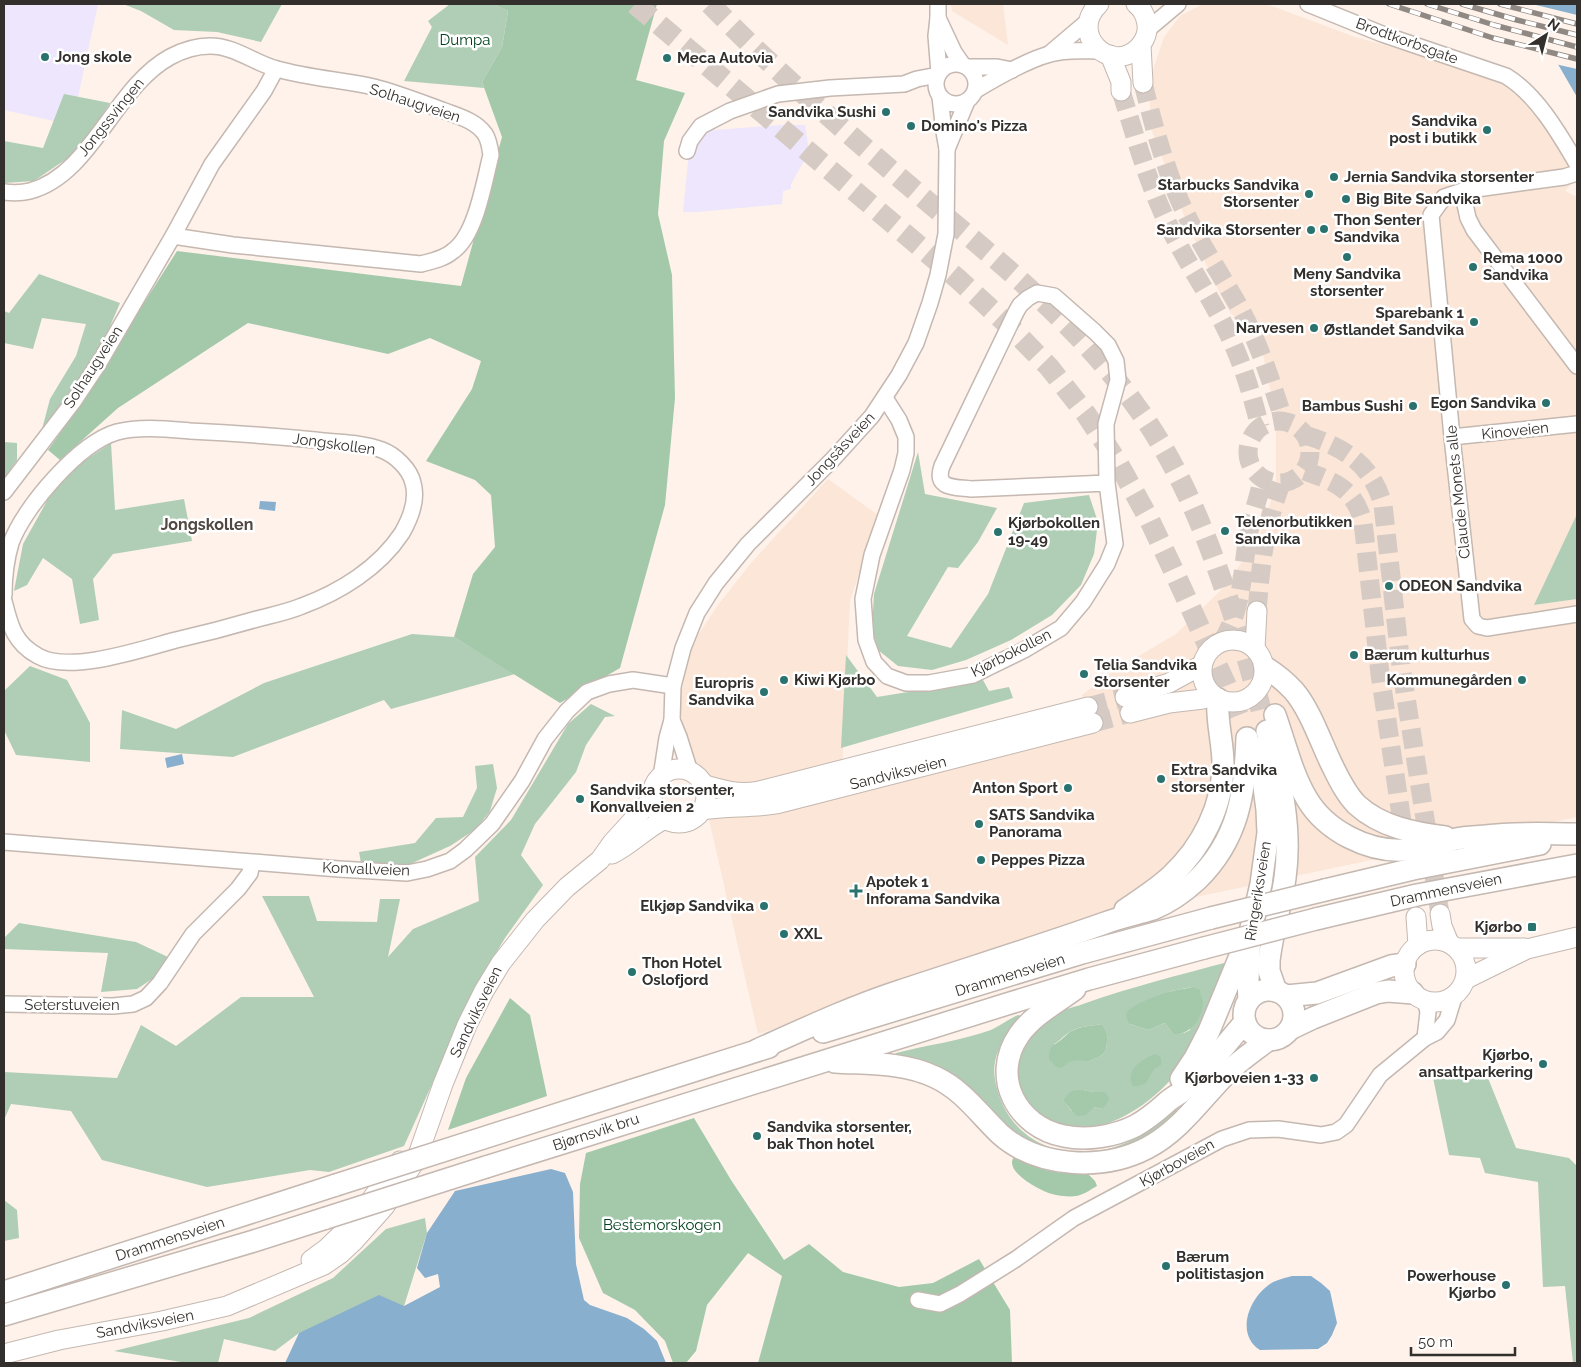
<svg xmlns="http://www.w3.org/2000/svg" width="1581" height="1367" font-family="Raleway,sans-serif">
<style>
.commercial{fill:#fbe6d7}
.education{fill:#ede6fc}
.green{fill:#afceb5;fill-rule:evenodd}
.forest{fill:#a3c9aa}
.water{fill:#88afcd}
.pier{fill:#fef2ea}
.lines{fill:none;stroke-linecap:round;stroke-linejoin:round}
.major-tunnel{stroke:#d5cbc4;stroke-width:19;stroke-dasharray:19 9;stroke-linecap:butt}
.highway-tunnel{stroke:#d5cbc4;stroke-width:21;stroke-dasharray:21 11;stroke-linecap:butt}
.minor-casing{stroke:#c4b8b1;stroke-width:18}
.major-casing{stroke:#c4b8b1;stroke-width:21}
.highway-casing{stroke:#c4b8b1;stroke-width:24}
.minor{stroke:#fff;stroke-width:15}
.major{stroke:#fff;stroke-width:19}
.highway{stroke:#fff;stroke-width:21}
.rail-casing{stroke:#908883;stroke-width:5.5}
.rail{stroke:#fff;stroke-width:4;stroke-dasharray:11;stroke-linecap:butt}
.highway-bridge-casing{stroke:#c4b8b1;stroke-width:24;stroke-linecap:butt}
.highway-bridge{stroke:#fff;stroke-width:21}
.poi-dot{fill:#29726d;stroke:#fff;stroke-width:2}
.labels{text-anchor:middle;stroke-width:5;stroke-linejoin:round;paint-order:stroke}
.park-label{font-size:15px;fill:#00411b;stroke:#fff}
.street-label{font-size:15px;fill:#332f2c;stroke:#fff}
.poi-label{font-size:15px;font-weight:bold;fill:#332f2c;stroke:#fff;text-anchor:start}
.neighbourhood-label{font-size:16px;font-weight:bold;fill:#514842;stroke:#fff}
</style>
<rect width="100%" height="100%" fill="#fef2ea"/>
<g class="commercial">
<path d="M951,4H1003L1008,45L952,11Z"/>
<path d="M1203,4H1259L1272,6L1355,37L1435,59L1515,89L1542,117L1577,178L1565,191L1577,197V514L1535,605L1577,599V817L1162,904L758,1034L708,815L688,753L682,721L680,700L687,660L698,635L718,605L751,563L828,479L878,515L850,601L841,793L1092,730L1082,695L1115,670L1176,634L1225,586L1258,539L1276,486V416L1256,322L1243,320L1231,314L1221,296L1187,223L1150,126V79L1164,37L1180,16Z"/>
</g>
<g class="education">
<path d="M4,4H98L72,125L4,110Z"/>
<path d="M780,125H805L809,152L791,184V189L783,191L782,204L697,212H683L690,141L709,126L715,130Z"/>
</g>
<g class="green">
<path d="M123,4H282L261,42L217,32L174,30L141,11Z"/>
<path d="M450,4H493L508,11L502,47L482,82L484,88L404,81L432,27L428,21Z"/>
<path d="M64,94L110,103L78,151L34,181L4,183V141L43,148Z"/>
<path d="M39,274L120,303L102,345L41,433L50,399L76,356L86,324L42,318L33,349L4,343V311L9,313Z"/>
<path d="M4,442L17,443V460L4,479Z"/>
<path d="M111,443L115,510L184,499L192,541L113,554L93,579L99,620L80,624L72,579L43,558L27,585L14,591L23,544L53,490L78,465Z"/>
<path d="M918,452L925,494L997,508L978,542L958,568L948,567L907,636L951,648L988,594L1024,503L1089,495L1098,522L1094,554L1081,585L1052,615L1011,640L966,660L932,670L898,666L878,650L872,627L874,594Z"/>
<path d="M1577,514V599L1534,605Z"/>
<path d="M412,634L454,637L515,674L391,709L384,700L233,757L120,749L122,710L176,729L264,683Z"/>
<path d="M846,655L877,697L983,680L989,691L1009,687L1013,698L841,748Z"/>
<path d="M30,666L67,680L90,723V762L16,755L4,730V691Z"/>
<path d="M591,704L615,716L605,717L586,745L576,772L535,824L521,855L543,885L505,938L478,983L404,1146L329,1172L310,1170L207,1187L102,1160L71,1111L11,1104L4,1120V1072L117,1078L141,1025L176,1046L241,997H314L262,896H309L317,921L377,922L380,899H400L388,957L413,929L479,901L475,857L511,820L568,724Z"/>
<path d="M493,764L497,788L490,811L476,829L450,846L408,865L361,863L359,852L415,843L436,818L463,817L477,788L475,766Z"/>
<path d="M19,923L136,942L168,957L155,977L137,989L101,992L108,953L4,949V938Z"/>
<path d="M1228,962C1217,988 1206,1013 1195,1038C1190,1048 1187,1060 1180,1069C1156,1100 1110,1135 1068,1127C1033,1120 1009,1091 1018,1056C1022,1039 1039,1026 1052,1016C1060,1009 1073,1008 1083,1004C1131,987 1179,975 1228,962ZM1192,987L1190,1030L1184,1033L1173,1034L1165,1023L1148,1030L1130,1024L1161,996L1171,991ZM1102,1024C1106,1030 1108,1033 1107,1040C1107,1056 1101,1056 1087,1062C1079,1059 1074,1059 1067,1063L1054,1044C1060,1041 1064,1035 1070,1032C1079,1026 1091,1026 1102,1024ZM1077,1089L1093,1092H1105L1102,1109L1094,1107L1072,1111L1063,1101Z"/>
<path d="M1018,1015L1022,1016C1011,1030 998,1044 995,1062C993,1071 995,1083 998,1092C1008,1127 1039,1151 1076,1152C1115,1154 1148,1135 1175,1110H1178L1179,1112L1166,1125L1134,1145L1095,1155L1041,1150L895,1055L896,1053C927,1045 960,1041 991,1030C1000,1026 1008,1019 1018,1015Z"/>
<path d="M1431,1068L1488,1078L1516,1148L1569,1158L1577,1166V1363H1573L1565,1286L1543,1287L1538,1182L1485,1173L1480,1158L1449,1155Z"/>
<path d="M4,1200L17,1210L19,1238L4,1241Z"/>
<path d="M425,1218L427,1233L404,1306L299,1333L275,1351L224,1339L218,1363H187L114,1351L249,1318L333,1278L386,1229Z"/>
</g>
<g class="forest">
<path d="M493,4H657L636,80L685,93L664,141L658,214L672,275L675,398L665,505L620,668L560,703L454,637L473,574L495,547L491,495L475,480L426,461L472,389L481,361L430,338L388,354L248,323L118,408L60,460L48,450L69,421L177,251L461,286L502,137L482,82L502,47L508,11Z"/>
<path d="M1192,987L1200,990C1200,994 1202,998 1203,1002C1203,1018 1190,1036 1173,1034L1165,1023L1148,1030L1130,1024C1128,1021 1125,1017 1127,1013C1129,1005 1164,993 1172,991C1179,989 1185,989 1192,987Z"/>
<path d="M510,998L530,1015L547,1096L448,1130L466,1078Z"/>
<path d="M1102,1024C1106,1030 1108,1033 1107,1040C1107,1056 1101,1056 1087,1062C1075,1058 1070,1061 1061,1068L1056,1067L1049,1059C1049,1047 1052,1046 1061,1040C1064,1037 1067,1034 1070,1032C1080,1026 1091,1026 1102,1024Z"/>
<path d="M1156,1054L1161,1058V1065L1154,1069L1146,1083L1138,1086H1133C1124,1070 1143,1058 1156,1054Z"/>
<path d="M1078,1089L1093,1092H1105L1109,1098L1106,1105L1102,1109L1094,1107L1086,1115L1077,1116L1063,1101L1070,1092Z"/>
<path d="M694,1118L731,1180L784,1260L809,1244L843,1272L899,1287L933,1283L979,1259L1010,1310L1012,1363H758L782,1276L748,1253L707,1305L696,1351L686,1363H673L665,1341L635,1310L603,1293L579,1238L580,1184L586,1153Z"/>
<path d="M1015,1156C1041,1172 1056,1174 1087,1173L1095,1181L1097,1186C1090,1190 1083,1195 1076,1196C1069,1197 1059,1196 1052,1194C1040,1191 1001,1170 1015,1156Z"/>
</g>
<g class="water">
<path d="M1534,4H1577V97L1537,28Z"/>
<path d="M260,501L276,502L275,511L259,509Z"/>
<path d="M182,754L184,764L167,768L165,758Z"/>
<path d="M551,1169L565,1173L573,1192L576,1264L584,1300L590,1305L627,1318L644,1329L657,1341L666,1363H285L299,1333L379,1295L404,1306L440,1287L438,1274L425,1278L417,1268L427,1233L455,1191Z"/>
<path d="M1292,1276H1311L1321,1283L1330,1291L1337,1323L1332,1335L1327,1343L1318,1349L1260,1350C1235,1334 1249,1298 1270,1284C1276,1280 1285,1278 1292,1276Z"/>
</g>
<path class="pier" d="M1532,4L1577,15V69L1555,64L1534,29Z"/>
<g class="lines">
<g class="major-tunnel">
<path d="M1143,83C1152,120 1162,157 1176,192C1193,234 1220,272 1242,312C1260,346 1272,384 1284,421"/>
<path d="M1121,91C1135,135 1147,181 1168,224C1187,265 1215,302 1233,344C1245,371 1253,399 1260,427"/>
<circle cx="1279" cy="452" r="31"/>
<path d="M1305,435C1344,447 1372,464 1383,505L1401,666L1440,914"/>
<path d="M1305,471C1335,482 1354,488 1363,522L1380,674L1415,909"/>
<path d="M1257,611C1261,565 1264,528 1281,484"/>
<path d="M1222,642C1245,604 1241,568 1250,527C1253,510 1260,496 1262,478"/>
<path d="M1088,707L1125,697"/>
<path d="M1093,723L1130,713"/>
</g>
<g class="highway-tunnel">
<path d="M635,4L958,279L1007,324L1049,367L1086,414L1118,463L1149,519L1170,563L1226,685L1242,725"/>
<path d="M710,4C778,74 853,138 927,201C1002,264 1079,326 1136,406C1179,465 1206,533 1229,602C1242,641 1254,679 1263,719"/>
</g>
<g class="minor-casing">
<g id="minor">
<path d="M938,4V18L936,36L939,73"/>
<path d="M1308,4L1382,34L1506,76C1536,94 1559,133 1577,164"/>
<path d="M938,18L954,52L963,65"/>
<path d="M1147,30L1178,4"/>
<path d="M1049,54L1088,21"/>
<circle cx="956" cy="84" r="20"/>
<path d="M967,67H997L1012,70"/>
<path d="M976,90C996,78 1027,60 1050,54C1066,49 1084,51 1100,51"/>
<path d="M947,149L967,101"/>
<path d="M687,151L690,141L701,126L730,111L778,94L830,88L904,84L917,79L938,75"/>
<path d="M1577,173L1564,177L1462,191L1444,197L1431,215L1452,437L1472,619L1478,626L1487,628L1577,614"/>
<path d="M1462,191L1468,218L1474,230L1577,366"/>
<path d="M4,192C12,193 22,193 30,191C91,175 115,87 170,57C183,50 195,46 210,46C235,46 254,63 277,69C309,78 342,80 374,87C397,93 420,102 442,110C457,116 475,120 485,134C489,140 490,148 491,155C484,182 476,235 453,251C444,259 432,261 421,264L233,245L173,236"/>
<path d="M885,398L899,420L906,437V453L902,470L872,555L863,599L866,640L874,662L887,676L906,683H929L973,675L1024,650L1061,628L1083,602L1107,564L1115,544L1107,483L1106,424L1118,380L1116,361L1108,345L1095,332L1054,296L1037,293L1028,298L1020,305L1016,312L942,466C934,489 954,487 971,489L1107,483"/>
<path d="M1452,437L1577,424"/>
<path d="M4,492L73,402L99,363L173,236L212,164L264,91L276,69"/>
<path d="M4,595C4,577 6,560 11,543C24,507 79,443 117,432C140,426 167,429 190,431C232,433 273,436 315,440C337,443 361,442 382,450C395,455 410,469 413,483C418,500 410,519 402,533C379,568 340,592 302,606C288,612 272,615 257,619C230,627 203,634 176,640C142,649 70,674 38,656C14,643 10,625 4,601"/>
<path d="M672,720L679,737L690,772"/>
<path d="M661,777L667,738L672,720L673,686L683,648L697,613L716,583L748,544L833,459L872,416L899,375L916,343L930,303L938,275L946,234L947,149L944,132L940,97"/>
<path d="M4,842L339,869L407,873L427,869L450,861L465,850L492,824L522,781L545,739L567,711L587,692L609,684L633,680L673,686"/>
<path d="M4,1004L113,1006L133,1004L146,998L160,983L193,934L238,889L250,873L252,863"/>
<path d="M1425,1038L1428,1012L1425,1000"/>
<path d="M918,1300L940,1304L960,1294L1016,1259L1074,1218L1222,1139L1249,1130L1278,1129L1321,1135L1336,1132L1346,1125L1380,1075L1425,1038L1437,1032L1447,1020L1455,994"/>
</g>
</g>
<g class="major-casing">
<g id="major">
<path d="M1099,4C1068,33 1110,75 1138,48C1143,43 1146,37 1147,31C1148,21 1144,10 1136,4"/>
<path d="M1141,45L1143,83"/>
<path d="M1110,55L1121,82V91"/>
<circle cx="1233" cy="671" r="31"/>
<path d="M1255,648L1257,611"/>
<path d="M1125,697L1169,683L1202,665"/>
<path d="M1130,713L1169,703L1203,699L1213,696"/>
<circle cx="679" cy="796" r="27"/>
<path d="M702,784C722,790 738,795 759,791L1088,707"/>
<path d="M702,810C726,806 752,808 776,804L1093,723"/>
<path d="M612,854C631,845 646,828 665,819"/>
<path d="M1440,914L1442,926L1449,943"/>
<path d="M1416,917L1418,945"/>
<circle cx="1435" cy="971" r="31"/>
<path d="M1457,948H1525"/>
<path d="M1466,979L1527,949L1577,937"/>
<path d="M311,1260L326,1249L356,1220L400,1161"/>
<path d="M4,1354L59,1340L162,1321L227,1306L324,1265L340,1254L354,1241L385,1206L412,1166L419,1152L443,1084L467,1025L484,991L501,963L535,920L567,887L600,860L612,843L652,799"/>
</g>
</g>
<g class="highway-casing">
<g id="highway">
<path d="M1265,667C1276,674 1285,681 1294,691C1310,710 1320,740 1331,763C1338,777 1345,793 1357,805C1381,827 1414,833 1445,837"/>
<path d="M1275,715C1285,743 1292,774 1307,799C1326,831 1368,852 1404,850C1422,849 1439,843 1456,839C1466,837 1476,837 1486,836C1516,832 1547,834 1577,834"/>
<path d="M1267,731C1281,778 1292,829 1285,878C1281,906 1272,933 1269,961V971L1276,991"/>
<path d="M1325,890L1413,869L1540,844"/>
<path d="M1125,910C1141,899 1157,889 1171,876C1202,847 1223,806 1223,764C1223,742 1216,720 1218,699"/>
<path d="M1316,919L1417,895L1577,865"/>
<path d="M1075,989C1056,1003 1032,1016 1019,1035C990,1077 1017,1127 1064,1136C1087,1141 1115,1136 1135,1126C1146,1120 1156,1112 1166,1103C1171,1098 1178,1095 1184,1090C1206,1070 1225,1045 1245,1022"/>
<circle cx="1269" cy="1015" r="25"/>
<path d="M1286,996L1317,993L1391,966L1405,964"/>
<path d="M1249,1000L1248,980L1250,932L1261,884L1268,833L1267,810L1263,779L1260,768L1250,744"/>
<path d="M1290,1029L1313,1018L1376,993L1388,991L1413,993"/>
<path d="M823,1032L1082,953L1211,918"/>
<path d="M757,1050C804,1029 851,1007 900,991C969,968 1037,947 1105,923C1121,917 1137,914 1153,909C1168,903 1185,891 1197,880C1239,839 1245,793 1247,738"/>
<path d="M835,1062C868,1064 904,1062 935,1077C963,1090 979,1114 1000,1134C1038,1168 1103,1171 1147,1148C1180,1131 1201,1099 1227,1073C1239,1061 1254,1051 1268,1040"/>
<path d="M1181,1079L1195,1058L1209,1031L1245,944"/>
<path d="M630,1091L769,1047"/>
<path d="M486,1167L1007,1004L1089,979L1204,948"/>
<path d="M4,1292L336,1185"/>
<path d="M4,1315L254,1241L326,1218"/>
</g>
</g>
<use href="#minor" class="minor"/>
<use href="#major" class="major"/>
<use href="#highway" class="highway"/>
<g class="rail-casing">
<g id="rail">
<path d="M1389,4L1493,38L1577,59"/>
<path d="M1427,4L1494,25L1577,47"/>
<path d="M1462,4L1517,20L1577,35"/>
<path d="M1500,4L1577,24"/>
</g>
</g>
<use href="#rail" class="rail"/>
<g class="highway-bridge-casing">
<g id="highway-bridge">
<path d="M1211,918L1325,890"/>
<path d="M1204,948L1316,919"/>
<path d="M336,1185L630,1091"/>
<path d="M326,1218L486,1167"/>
</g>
</g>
<use href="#highway-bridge" class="highway-bridge"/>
</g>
<g class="poi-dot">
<circle cx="45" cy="57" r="5"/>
<circle cx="667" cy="58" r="5"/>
<circle cx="886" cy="112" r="5"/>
<circle cx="911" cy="126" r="5"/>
<circle cx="1487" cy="130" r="5"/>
<circle cx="1334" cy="177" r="5"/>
<circle cx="1309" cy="194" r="5"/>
<circle cx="1346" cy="199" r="5"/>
<circle cx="1324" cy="229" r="5"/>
<circle cx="1311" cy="230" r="5"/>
<circle cx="1347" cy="257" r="5"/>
<circle cx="1473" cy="267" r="5"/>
<circle cx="1474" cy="322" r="5"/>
<circle cx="1314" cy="328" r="5"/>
<circle cx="1546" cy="403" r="5"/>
<circle cx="1413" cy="406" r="5"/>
<circle cx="1225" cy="531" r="5"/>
<circle cx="998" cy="532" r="5"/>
<circle cx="1389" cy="586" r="5"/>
<circle cx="1354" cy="655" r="5"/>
<circle cx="1084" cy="674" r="5"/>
<circle cx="784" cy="680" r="5"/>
<circle cx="1522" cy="680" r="5"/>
<circle cx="764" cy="692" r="5"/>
<circle cx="1161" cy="779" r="5"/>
<circle cx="1068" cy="788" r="5"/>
<circle cx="580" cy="799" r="5"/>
<circle cx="979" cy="824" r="5"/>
<circle cx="981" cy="860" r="5"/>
<path d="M853.5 883.5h5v5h5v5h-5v5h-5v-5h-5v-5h5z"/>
<circle cx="764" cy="906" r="5"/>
<rect x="1527" y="922" width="10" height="10" rx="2.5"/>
<circle cx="784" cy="934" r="5"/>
<circle cx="632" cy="972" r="5"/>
<circle cx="1543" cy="1064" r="5"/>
<circle cx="1314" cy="1078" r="5"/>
<circle cx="757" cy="1136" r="5"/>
<circle cx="1166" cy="1266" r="5"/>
<circle cx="1506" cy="1285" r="5"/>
</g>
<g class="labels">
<g class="park-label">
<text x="465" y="45">Dumpa</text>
<text x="662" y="1230">Bestemorskogen</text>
</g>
<g class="street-label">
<text transform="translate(1407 41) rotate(20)" y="5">Brodtkorbsgate</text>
<text transform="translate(415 103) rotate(18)" y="5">Solhaugveien</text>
<text transform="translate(111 117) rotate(-51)" y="5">Jongssvingen</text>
<text transform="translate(93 367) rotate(-57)" y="5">Solhaugveien</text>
<text transform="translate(1515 431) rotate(-6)" y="5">Kinoveien</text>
<text transform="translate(334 444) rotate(8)" y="5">Jongskollen</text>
<text transform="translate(840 449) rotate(-47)" y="5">Jongsåsveien</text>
<text transform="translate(1458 492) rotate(-96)" y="5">Claude Monets alle</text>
<text transform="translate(1011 653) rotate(-27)" y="5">Kjørbokollen</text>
<text transform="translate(898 773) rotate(-14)" y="5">Sandviksveien</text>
<text transform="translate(366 869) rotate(2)" y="5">Konvallveien</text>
<text transform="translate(1446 890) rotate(-12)" y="5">Drammensveien</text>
<text transform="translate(1258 891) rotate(-81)" y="5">Ringeriksveien</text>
<text transform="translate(1010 975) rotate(-17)" y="5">Drammensveien</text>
<text x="72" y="1010">Seterstuveien</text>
<text transform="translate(476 1012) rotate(-64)" y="5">Sandviksveien</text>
<text transform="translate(596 1132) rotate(-18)" y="5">Bjørnsvik bru</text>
<text transform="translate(1177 1163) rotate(-29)" y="5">Kjørboveien</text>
<text transform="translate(170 1239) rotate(-18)" y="5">Drammensveien</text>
<text transform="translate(145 1324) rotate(-11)" y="5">Sandviksveien</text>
</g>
<g class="poi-label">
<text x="55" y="62">Jong skole</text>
<text x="677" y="63">Meca Autovia</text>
<text x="876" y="117" text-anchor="end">Sandvika Sushi</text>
<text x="1477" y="126" text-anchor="end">Sandvika<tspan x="1477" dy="17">post i butikk</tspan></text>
<text x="921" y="131">Domino's Pizza</text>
<text x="1344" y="182">Jernia Sandvika storsenter</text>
<text x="1299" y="190" text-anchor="end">Starbucks Sandvika<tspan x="1299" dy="17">Storsenter</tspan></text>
<text x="1356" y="204">Big Bite Sandvika</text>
<text x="1334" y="225">Thon Senter<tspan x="1334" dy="17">Sandvika</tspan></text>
<text x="1301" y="235" text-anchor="end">Sandvika Storsenter</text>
<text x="1483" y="263">Rema 1000<tspan x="1483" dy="17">Sandvika</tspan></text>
<text x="1347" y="279" text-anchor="middle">Meny Sandvika<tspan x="1347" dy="17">storsenter</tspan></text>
<text x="1464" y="318" text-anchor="end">Sparebank 1<tspan x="1464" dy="17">Østlandet Sandvika</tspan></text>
<text x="1304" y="333" text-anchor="end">Narvesen</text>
<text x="1536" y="408" text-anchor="end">Egon Sandvika</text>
<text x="1403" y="411" text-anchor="end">Bambus Sushi</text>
<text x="1235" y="527">Telenorbutikken<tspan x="1235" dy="17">Sandvika</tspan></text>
<text x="1008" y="528">Kjørbokollen<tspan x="1008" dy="17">19-49</tspan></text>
<text x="1399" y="591">ODEON Sandvika</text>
<text x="1364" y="660">Bærum kulturhus</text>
<text x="1094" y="670">Telia Sandvika<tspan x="1094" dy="17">Storsenter</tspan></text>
<text x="794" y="685">Kiwi Kjørbo</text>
<text x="1512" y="685" text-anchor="end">Kommunegården</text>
<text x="754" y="688" text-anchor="end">Europris<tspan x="754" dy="17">Sandvika</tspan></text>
<text x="1171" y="775">Extra Sandvika<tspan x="1171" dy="17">storsenter</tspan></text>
<text x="1058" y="793" text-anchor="end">Anton Sport</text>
<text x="590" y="795">Sandvika storsenter,<tspan x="590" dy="17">Konvallveien 2</tspan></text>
<text x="989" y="820">SATS Sandvika<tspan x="989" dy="17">Panorama</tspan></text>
<text x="991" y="865">Peppes Pizza</text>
<text x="866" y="887">Apotek 1<tspan x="866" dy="17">Inforama Sandvika</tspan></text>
<text x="754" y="911" text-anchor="end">Elkjøp Sandvika</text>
<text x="1522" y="932" text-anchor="end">Kjørbo</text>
<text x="794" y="939">XXL</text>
<text x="642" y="968">Thon Hotel<tspan x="642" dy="17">Oslofjord</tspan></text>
<text x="1533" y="1060" text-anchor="end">Kjørbo,<tspan x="1533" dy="17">ansattparkering</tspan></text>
<text x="1304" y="1083" text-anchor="end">Kjørboveien 1-33</text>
<text x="767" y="1132">Sandvika storsenter,<tspan x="767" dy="17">bak Thon hotel</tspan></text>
<text x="1176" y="1262">Bærum<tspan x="1176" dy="17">politistasjon</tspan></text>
<text x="1496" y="1281" text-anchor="end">Powerhouse<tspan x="1496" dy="17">Kjørbo</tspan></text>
</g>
<g class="neighbourhood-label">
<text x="207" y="530">Jongskollen</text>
</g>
</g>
<rect width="1581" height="1367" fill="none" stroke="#332f2c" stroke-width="10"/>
<g transform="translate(1546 35) rotate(36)" stroke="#ffffff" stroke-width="4" paint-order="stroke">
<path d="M0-4L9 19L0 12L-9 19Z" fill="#332f2c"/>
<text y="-8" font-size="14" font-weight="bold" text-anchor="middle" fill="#332f2c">N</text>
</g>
<path d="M1411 1347v8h104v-8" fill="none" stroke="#332f2c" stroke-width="2.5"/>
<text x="1418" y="1347" font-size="15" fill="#332f2c" stroke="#ffffff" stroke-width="4" paint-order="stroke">50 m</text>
</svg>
